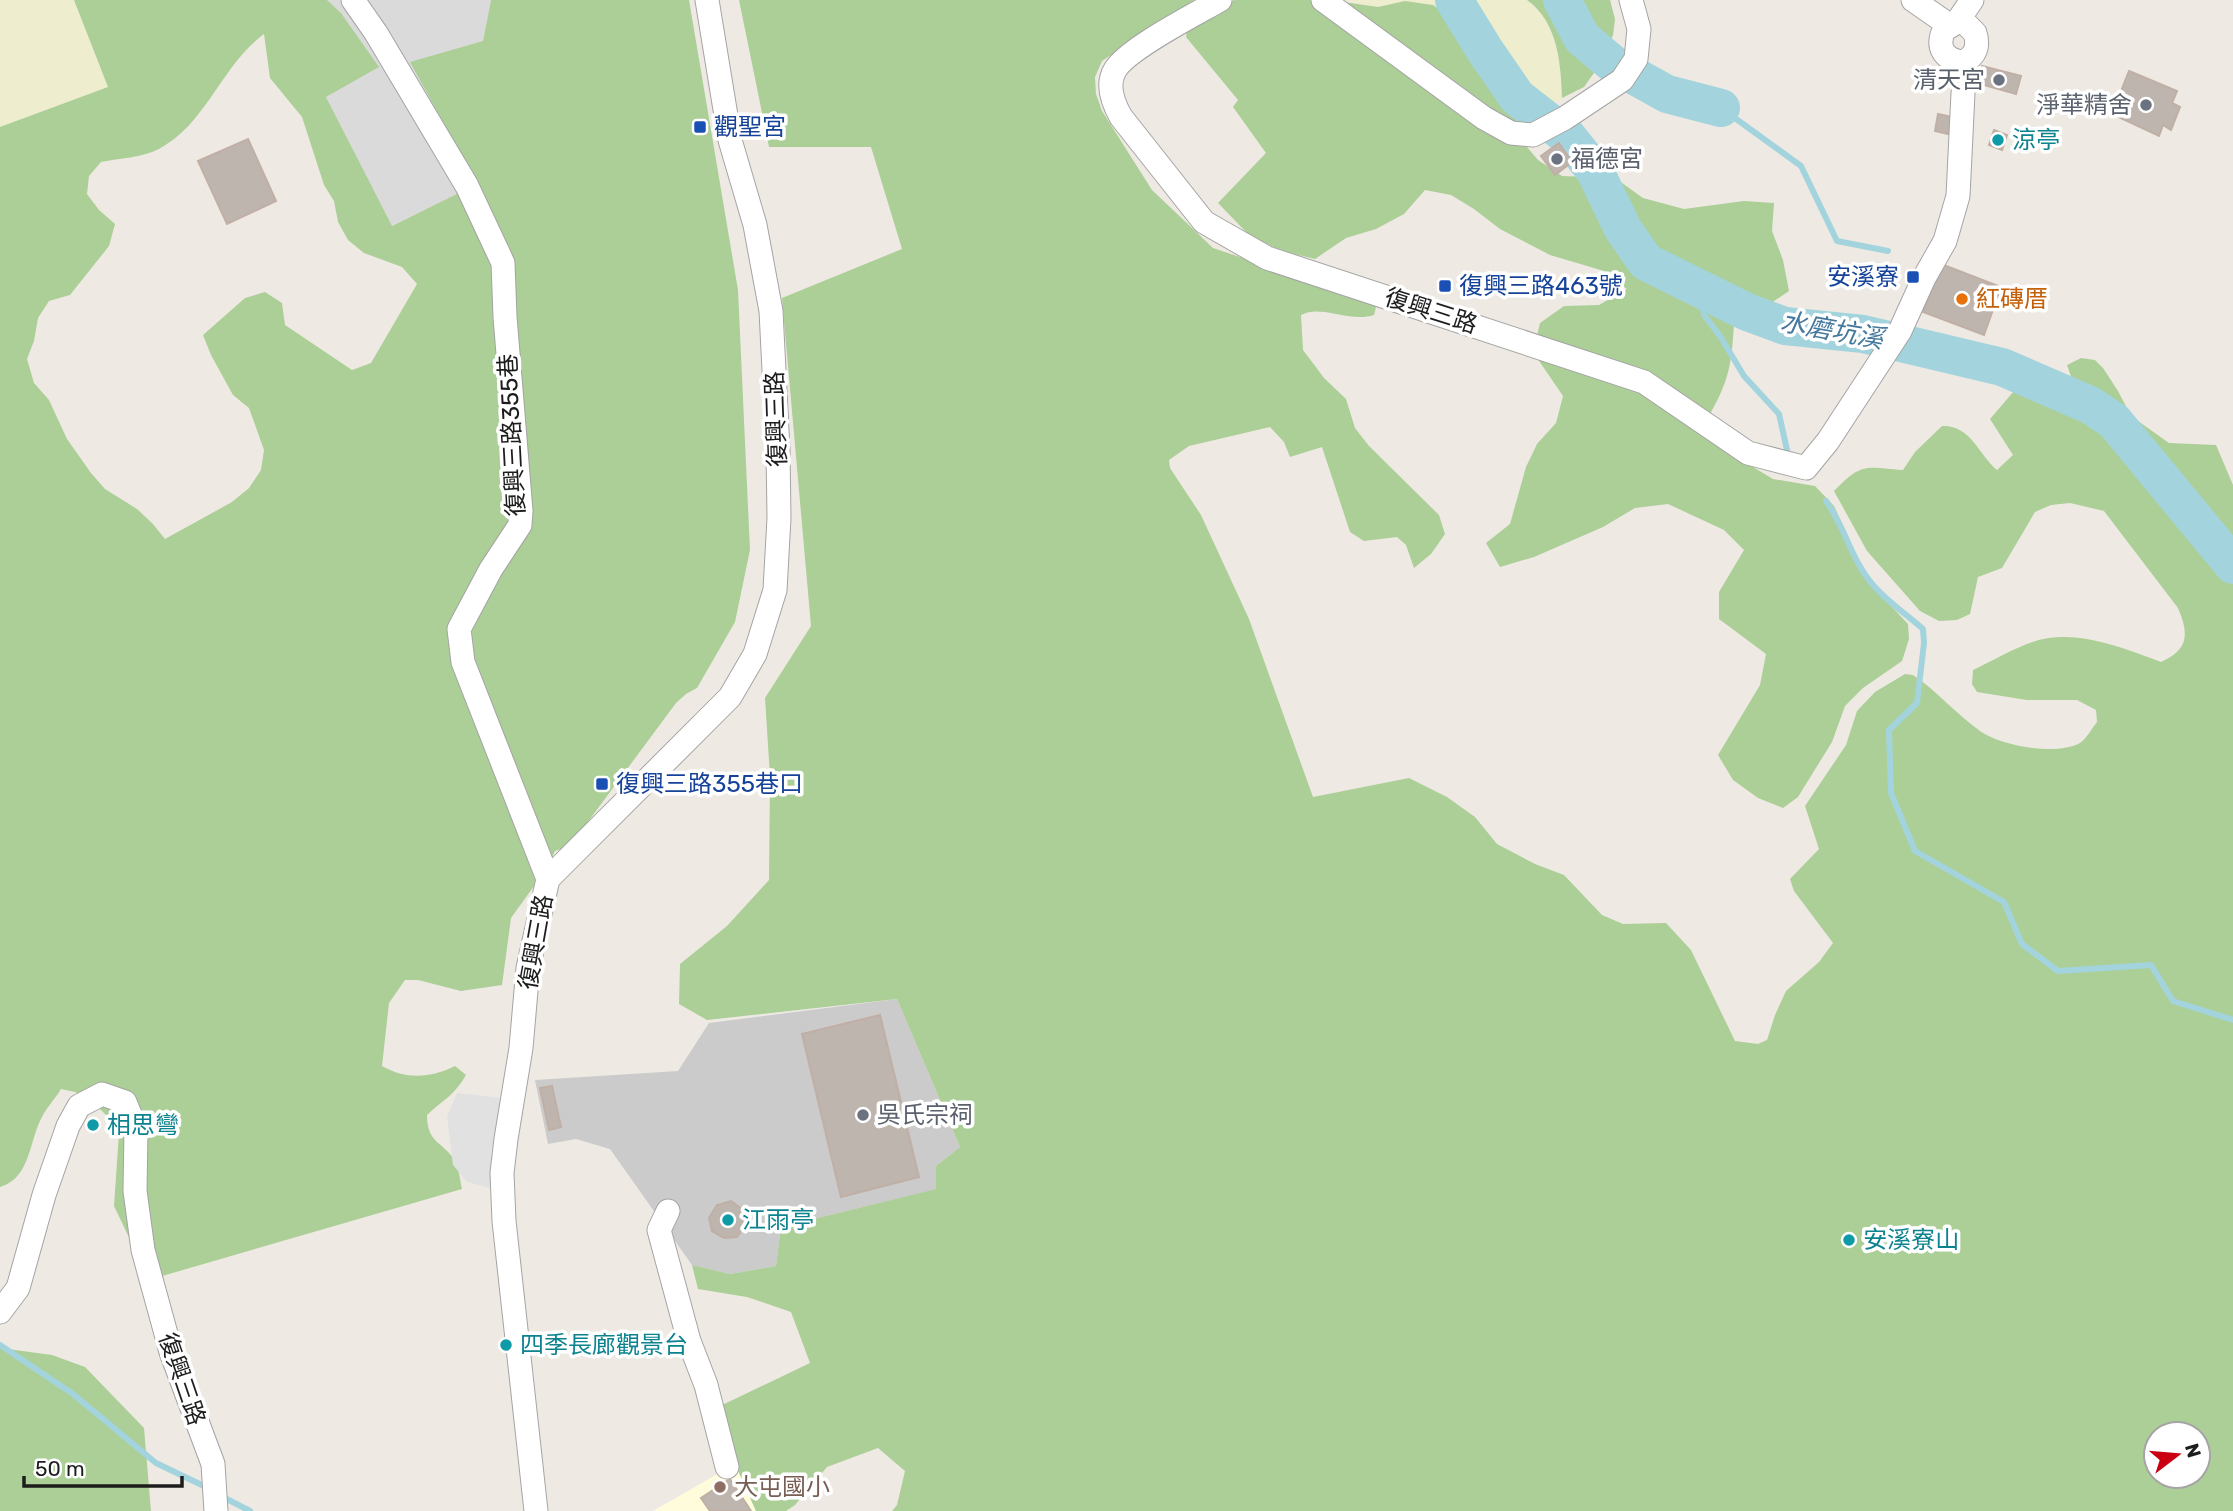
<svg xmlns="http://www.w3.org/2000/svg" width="2233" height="1511" font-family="Rubik,'Noto Sans TC',sans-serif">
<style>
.residential{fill:#dbdada}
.education{fill:#fffcdb}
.religious{fill:#cbcbcb}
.farmland{fill:#eeedce}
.forest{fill:#acce97;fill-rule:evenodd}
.parking{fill:#e1e1e1}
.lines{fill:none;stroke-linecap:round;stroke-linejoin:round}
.stream{stroke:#a3d4dd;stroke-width:6}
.river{stroke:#a3d4dd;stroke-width:38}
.building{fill:#bfb5af;stroke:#c0afa5;stroke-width:2}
.minor-casing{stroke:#a4a4a4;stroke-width:25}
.minor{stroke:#fff;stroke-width:23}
.worship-dot{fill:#6b7280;stroke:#fff;stroke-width:2.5}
.transit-dot{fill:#1a4fb4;stroke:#fff;stroke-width:2.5}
.culture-dot{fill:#0f9aa8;stroke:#fff;stroke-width:2.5}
.food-dot{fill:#e8710a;stroke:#fff;stroke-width:2.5}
.education-dot{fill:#8d6e63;stroke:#fff;stroke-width:2.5}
.labels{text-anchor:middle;stroke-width:7;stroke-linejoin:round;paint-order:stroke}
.worship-label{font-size:24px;fill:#5b616d;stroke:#fff;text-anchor:end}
.transit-label{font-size:24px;fill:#164399;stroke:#fff;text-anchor:start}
.culture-label{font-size:24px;fill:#0d838f;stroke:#fff;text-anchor:start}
.food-label{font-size:24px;fill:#c56008;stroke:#fff;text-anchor:start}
.street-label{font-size:24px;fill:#1d1d1d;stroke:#fff}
.education-label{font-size:24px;fill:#785e54;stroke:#fff;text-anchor:start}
.water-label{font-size:26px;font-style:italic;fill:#44789d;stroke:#fff}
</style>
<rect width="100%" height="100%" fill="#eeeae3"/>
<path class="residential" d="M327,0H491L483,41L478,184L391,226L326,97L378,67L341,13Z"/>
<path class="education" d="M735,1464L756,1511H653Z"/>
<path class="religious" d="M897,999L960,1147L936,1166L937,1189L781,1227L776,1266L730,1274L692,1265L610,1149L576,1139L548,1144L535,1080L678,1071L709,1023Z"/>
<g class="farmland">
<path d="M0,0H74L108,87L0,127Z"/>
<path d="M1344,0H1527L1542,15L1550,29L1560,59L1562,98L1530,122L1520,78L1498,41L1455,21L1433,5L1405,1L1378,7Z"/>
</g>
<g class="forest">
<path d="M74,0H327L341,13L379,67L326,97L392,226L477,184L410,62L483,41L491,0H689L738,290L750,550L735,622L697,688L686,694L676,703L570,846L555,851L547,868L511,918L502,985L461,991L418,980H405L389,1003L382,1066C406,1080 431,1078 455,1066L466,1075C453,1097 444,1099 427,1115C427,1144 443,1141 455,1161C459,1169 460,1180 462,1189L145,1281L134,1248L114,1206L119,1133L111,1120L90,1099L75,1092L61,1089C55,1099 47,1107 42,1117C29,1140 31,1178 0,1187V127L108,87ZM264,34L270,78L302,117L324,185L334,201L338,222L348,240L364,253L402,267L417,284L371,363L352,370L285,325L282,303L265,292L245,298L203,335L211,355L233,395L249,408L264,450L261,470L249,488L232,502L165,539L153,524L137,509L105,489L91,473L67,439L49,400L34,383L27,359L34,341L38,318L49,301L70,295L109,246L115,224L99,210L87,194L89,176L101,162C120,158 141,158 159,149C207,123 221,66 264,34Z"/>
<path d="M739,0H1194L1102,61L1095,77L1096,94L1102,111L1152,190L1213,248L1377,303L1374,315C1349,323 1321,304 1301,315L1303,350L1324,378L1346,399L1355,428L1369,446L1439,515L1445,534L1431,554L1414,568L1406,545L1397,537L1364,541L1350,532L1322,447L1290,457L1284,442L1270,427L1189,446L1169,460L1170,468L1201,515L1249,619L1313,797L1409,778L1447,797L1475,817L1497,844L1535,864L1564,875L1602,915L1623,924L1666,923L1691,950L1735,1041L1758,1044L1767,1040L1775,1015L1786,991L1819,962L1833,943L1794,891L1790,879L1819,849L1805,806L1846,745L1857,711L1875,692L1905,674L1913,675C1937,691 1956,714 1980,731C2001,746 2056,756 2080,743C2087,738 2092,728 2097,722L2096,710L2077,700H2027L1977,692L1972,684L1973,670C1995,660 2025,641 2049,638C2086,633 2126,649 2161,662C2189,649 2189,634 2178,608L2104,511L2070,503L2051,505L2035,512L2002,568L1978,577L1970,614L1957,620L1939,621L1920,611L1867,551L1834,491C1862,462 1865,467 1903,470L1915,452L1942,426C1971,425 1978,454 1997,470L2013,455L1990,419L2014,391L2071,416L2079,414L2082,408L2067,365L2081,358L2095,360L2103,368L2118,391L2131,416L2169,443L2216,445L2233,485V1511H892L897,1505L905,1471L878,1448L827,1467L795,1505L786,1511H756L735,1464L718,1407L810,1363L791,1312L747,1297L698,1289L692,1265L730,1274L776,1266L781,1227L936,1189V1166L960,1147L897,999L707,1020L679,1004L680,964L727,926L769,880L770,776L765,698L811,626L782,298L902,249L871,147H769ZM2156,1434H2198V1476H2156Z"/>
<path d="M1234,0H1330L1378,7L1405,1L1433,5L1455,21L1498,42L1520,78L1530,122L1516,134L1538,160L1562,176L1615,178L1643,198L1684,209L1744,201L1774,203L1772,231L1783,260L1789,291L1764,308L1734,322C1732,360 1730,379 1711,412L1723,445L1748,464L1773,479L1815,486L1834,506L1848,536L1862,575L1908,624L1909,639L1902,661L1863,688L1845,706L1832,742L1798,797L1783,808L1758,798L1733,780L1718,755L1760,685L1766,654L1719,619V592L1744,550L1724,530L1668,504L1635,508L1603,527L1534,557L1500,567L1486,543L1510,524L1526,467L1537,444L1556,423L1563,396L1533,352L1540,323L1564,306L1599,305L1627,289L1604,271L1550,255L1500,229L1474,209L1451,195L1425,190L1404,214L1376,229L1346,238L1315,259L1282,251L1250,236L1218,203L1266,153L1233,107L1238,100L1186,37L1187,30Z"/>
<path d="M1527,0H1610L1615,19L1613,35L1601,63L1584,87L1562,98C1561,64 1558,22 1527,0Z"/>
<path d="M0,1348L52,1355L85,1367L144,1428L151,1511H0Z"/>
</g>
<path class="parking" d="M457,1093L502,1098L491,1153L490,1188L467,1182L453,1165L447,1116Z"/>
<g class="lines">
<g class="stream">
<path d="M1721,108L1801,166L1837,241L1888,251"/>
<path d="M1699,289L1704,315L1720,336L1744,376L1779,414L1787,450"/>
<path d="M1826,501C1845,527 1852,562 1874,586C1888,602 1907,615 1923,629L1924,643L1917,703L1889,730L1891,793L1915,851L2004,902L2022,944L2058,971L2151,965L2173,1001L2233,1020"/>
<path d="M0,1345L73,1394L156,1463L208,1488"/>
<path d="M221,1496L250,1511"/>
</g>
<g class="river">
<path d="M1454,0L1484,49L1517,97L1567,136L1595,171L1623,229L1646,262L1747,312L1785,326L1863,334L2002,367L2090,405L2114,421L2233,565"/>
<path d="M1562,0L1582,38L1613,64L1667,94L1721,108"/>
</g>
</g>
<g class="building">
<path d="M1982,66L2021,76L2016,94L1977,83Z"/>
<path d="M2129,71L2177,91L2172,103L2180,107L2171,130L2163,125L2159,136L2112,114Z"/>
<path d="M1938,114L1952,117L1948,134L1935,131Z"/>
<path d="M1994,130L2007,135L2002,150L1989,145Z"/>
<path d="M248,139L276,201L227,224L198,161Z"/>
<path d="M1559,143L1572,162L1555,175L1541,156Z"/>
<path d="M1941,264L2001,287L1984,335L1923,312Z"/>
<path d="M880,1015L919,1177L841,1197L802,1034Z"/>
<path d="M552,1086L561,1127L549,1130L540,1088Z"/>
<path d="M731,1201L742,1209L746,1223L737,1237L724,1238L712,1231L709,1218L717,1205Z"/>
<path d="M730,1479L751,1511H710L701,1498Z"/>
</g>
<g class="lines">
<g class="minor-casing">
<g id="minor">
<path d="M353,0L376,33L467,186L503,263L505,317L521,511L520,525L491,569L459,629L463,662L548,879"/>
<path d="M1220,0C1196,14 1127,49 1115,70C1106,85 1113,103 1121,117L1204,222L1267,258L1644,382L1748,453L1806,468L1828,441L1900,331L1924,278L1945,241L1958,196L1963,93"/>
<path d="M1323,0L1484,118L1511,133L1533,135L1565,118L1622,80L1636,59L1639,29L1631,0"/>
<path d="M1913,0L1949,25"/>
<path d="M1957,22L1944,30C1936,47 1944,60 1963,62C1976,56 1979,46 1975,33L1965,23L1957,22L1972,0"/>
<path d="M668,1211L659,1230L689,1341L706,1385L727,1467"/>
<path d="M0,1312L18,1288L44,1195L68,1126L79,1106L102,1094L125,1102L136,1129L135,1191L143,1250L171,1352L213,1464L216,1511"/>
<path d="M536,1511L504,1221L502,1173L506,1139L521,1048L528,968L548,879L730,697L755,654L775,590L779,518L778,450L771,311L755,225L730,140L707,0"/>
</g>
</g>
<use href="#minor" class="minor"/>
</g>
<g class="worship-dot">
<circle cx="1999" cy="80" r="7"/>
<circle cx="2146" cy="105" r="7"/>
<circle cx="1557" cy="159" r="7"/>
<circle cx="863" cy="1115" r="7"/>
</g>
<g class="transit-dot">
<rect x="693" y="120" width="14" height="14" rx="3.5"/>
<rect x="1906" y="270" width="14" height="14" rx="3.5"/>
<rect x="1438" y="279" width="14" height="14" rx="3.5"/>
<rect x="595" y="777" width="14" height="14" rx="3.5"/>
</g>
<g class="culture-dot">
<circle cx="1998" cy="140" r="7"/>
<circle cx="93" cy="1125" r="7"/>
<circle cx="728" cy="1220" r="7"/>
<circle cx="1849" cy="1240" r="7"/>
<circle cx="506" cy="1345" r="7"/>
</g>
<circle class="food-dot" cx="1962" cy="299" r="7"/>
<circle class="education-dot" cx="720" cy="1487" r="7"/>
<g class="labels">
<g class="worship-label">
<text x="1985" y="88">清天宮</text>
<text x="2132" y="113">淨華精舍</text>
<text x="1571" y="167" text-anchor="start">福德宮</text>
<text x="877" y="1123" text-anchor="start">吳氏宗祠</text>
</g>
<g class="transit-label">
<text x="714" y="135">觀聖宮</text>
<text x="1899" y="285" text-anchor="end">安溪寮</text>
<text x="1459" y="294">復興三路463號</text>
<text x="616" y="792">復興三路355巷口</text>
</g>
<g class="culture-label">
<text x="2012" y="148">涼亭</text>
<text x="107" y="1133">相思彎</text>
<text x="742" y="1228">江雨亭</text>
<text x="1863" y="1248">安溪寮山</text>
<text x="520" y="1353">四季長廊觀景台</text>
</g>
<g class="food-label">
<text x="1976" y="307">紅磚厝</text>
</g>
<g class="street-label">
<text transform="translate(1431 311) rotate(18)" y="8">復興三路</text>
<text transform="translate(776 419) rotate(-92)" y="8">復興三路</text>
<text transform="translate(512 435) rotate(-93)" y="8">復興三路355巷</text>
<text transform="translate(536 942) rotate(-80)" y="8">復興三路</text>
<text transform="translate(182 1379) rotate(71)" y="8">復興三路</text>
</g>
<g class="education-label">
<text x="734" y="1495">大屯國小</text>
</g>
<g class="water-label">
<text transform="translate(1832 330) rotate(10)" y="9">水磨坑溪</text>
</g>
</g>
<g transform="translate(2177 1455) rotate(74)"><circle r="33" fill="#ffffff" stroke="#a5a5a5" stroke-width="2"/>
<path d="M0-5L12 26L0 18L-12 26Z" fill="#ca0012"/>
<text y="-10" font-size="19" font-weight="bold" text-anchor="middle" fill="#1d1d1d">N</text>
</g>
<path d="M24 1476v10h158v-10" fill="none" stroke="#1d1d1d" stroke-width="3.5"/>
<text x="35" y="1476" font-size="21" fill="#1d1d1d" stroke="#ffffff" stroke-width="5" paint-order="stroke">50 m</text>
</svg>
